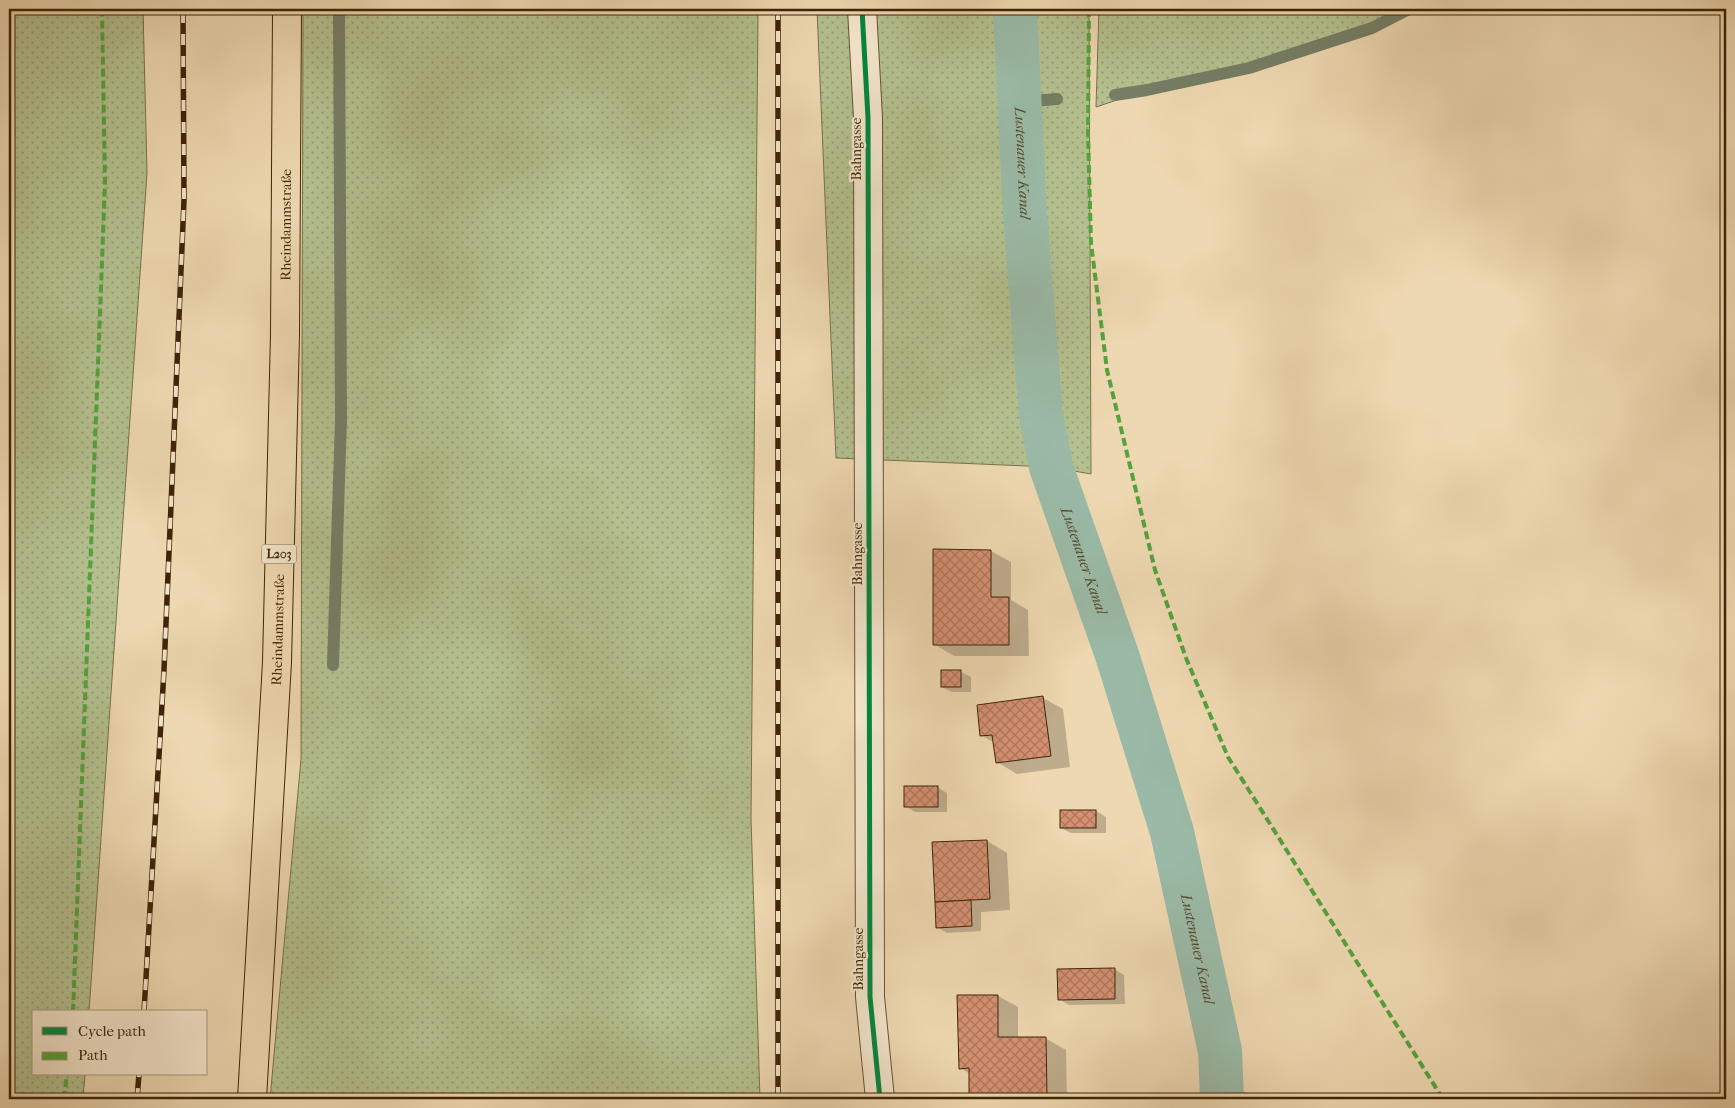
<svg xmlns="http://www.w3.org/2000/svg" width="1735" height="1108" font-family="'IM FELL French Canon',serif">
<style>
.grass{fill:url(#grass-dots);stroke:#79724a}
.water{fill:url(#water-rules);stroke:#757e66}
.shadow{fill:#0003}
.lines{fill:none;stroke-linecap:round;stroke-linejoin:round}
.stream{stroke:#757e66;stroke-width:12}
.canal{stroke:#9abaa7;stroke-width:44}
.building{fill:url(#building-cross-hatch);stroke:#3e2405}
.street-casing{stroke:#6a5130;stroke-width:30}
.primary-casing{stroke:#3e2405;stroke-width:30}
.street{stroke:#f4e6cc;stroke-width:28}
.primary{stroke:#eed8b1;stroke-width:28}
.rail-casing{stroke:#3e2405;stroke-width:5.5}
.rail{stroke:#f4e6cc;stroke-width:4;stroke-dasharray:11;stroke-linecap:butt}
.quiet{stroke:#54a33d;stroke-width:4;stroke-dasharray:8 4;stroke-linecap:butt}
.cycleway-casing{stroke:#f4e6cc;stroke-width:8}
.cycleway{stroke:#00873e;stroke-width:5}
.labels{text-anchor:middle;stroke-width:4.5;stroke-linejoin:round;paint-order:stroke}
.shield{fill:#f4e6cc;stroke:#755e41;stroke-width:1}
.shield-label{font-size:12px;font-weight:bold;fill:#3e2405}
.street-label{font-size:14px;fill:#3e2405;stroke:#f4e6cc}
.water-label{font-size:15px;font-style:italic;fill:#554a2e;stroke:#f4e6cc}
</style>
<defs>
<pattern id="grass-dots" width="8" height="8" patternUnits="userSpaceOnUse" patternTransform="scale(1.25)"><rect width="8" height="8" fill="#b4c08f"/><path d="M2 2h.1M6 6h.1" fill="none" stroke="#949c73" stroke-width="1.8" stroke-linecap="round"/></pattern>
<pattern id="water-rules" width="6" height="5" patternUnits="userSpaceOnUse" patternTransform="scale(1.25)"><rect width="6" height="5" fill="#9abaa7"/><path d="M0 2.5h6" fill="none" stroke="#7f9786"/></pattern>
<pattern id="building-cross-hatch" width="8" height="8" patternUnits="userSpaceOnUse" patternTransform="scale(1.25)"><rect width="8" height="8" fill="#d59172"/><path d="M0 0l8 8M0 8l8-8" fill="none" stroke="#ae765c"/></pattern>
</defs>
<rect width="100%" height="100%" fill="#eed8b1"/>
<filter id="stains"><feTurbulence type="fractalNoise" baseFrequency=".004" numOctaves="4"/><feColorMatrix values="0 0 0 0 .2 0 0 0 0 .09 0 0 0 0 .02 0 0 0 .5 -.17"/></filter>
<radialGradient id="worn" r=".72"><stop offset=".6" stop-color="#630" stop-opacity="0"/><stop offset="1" stop-color="#630" stop-opacity=".3"/></radialGradient>
<g class="grass">
<path d="M9,9H143L147,173L89,1012H34V1074H85L83,1099H9Z"/>
<path d="M303,9H758L751,819L760,1099H270L301,759Z"/>
<path d="M817,9H1089L1091,474L1051,467L836,458Z"/>
<path d="M1099,9H1409L1372,28L1249,68L1147,90L1096,107Z"/>
</g>
<path class="water" d="M1221,1083L1259,1099H1222Z"/>
<g class="shadow">
<path d="M991,551L1011,562V600L1028,610L1029,656H954L934,644Z"/>
<path d="M961,672L971,677V692H952L942,687Z"/>
<path d="M1043,698L1063,709L1070,767L1017,774L997,762L995,743L982,736Z"/>
<path d="M937,787L947,793V812H915L905,806Z"/>
<path d="M1096,811L1106,817V833H1071L1061,828Z"/>
<path d="M987,841L1007,853L1010,910L981,912V931L947,933L937,927Z"/>
<path d="M1114,969L1124,975L1125,1004L1069,1005L1059,999Z"/>
<path d="M998,996L1018,1007V1038H1045L1066,1050L1067,1099H974L970,1097V1074L960,1068Z"/>
</g>
<g class="lines">
<g class="stream">
<path d="M1115,95L1147,90L1249,68L1372,28L1409,9"/>
<path d="M1021,102L1057,99"/>
<path d="M333,665L341,420L339,9"/>
</g>
<path class="canal" id="s1" d="M1015,9L1025,214L1041,415L1051,467L1118,658L1172,832L1220,1051L1222,1099"/>
</g>
<g class="building">
<path d="M933,549L991,550V597H1009V645H933Z"/>
<rect x="941" y="670" width="20" height="17"/>
<path d="M1043,696L1051,756L996,763L992,735L980,736L977,705Z"/>
<rect x="904" y="786" width="34" height="21"/>
<rect x="1060" y="810" width="36" height="18"/>
<path d="M987,840L990,899L935,902L932,842Z"/>
<path d="M971,900L972,926L936,928L935,902Z"/>
<path d="M1115,968V999L1058,1000L1057,969Z"/>
<path d="M957,995H998V1037H1046L1047,1096L969,1098V1068L959,1069Z"/>
</g>
<g class="lines">
<g class="street-casing">
<path id="street" d="M862,9L868,118L870,997L880,1099"/>
</g>
<g class="primary-casing">
<g id="primary">
<path id="s2" d="M252,1099L277,662L285,334L287,9"/>
</g>
</g>
<use href="#street" class="street"/>
<use href="#primary" class="primary"/>
<g class="rail-casing">
<g id="rail">
<path d="M778,9V1099"/>
<path d="M144,1012L164,670L184,200L183,9"/>
<path d="M137,1099L139,1074"/>
</g>
</g>
<use href="#rail" class="rail"/>
<g class="quiet">
<path d="M1089,9L1088,135L1091,243L1107,370L1155,570L1186,658L1228,757L1443,1099"/>
<path d="M73,1012L105,183L102,9"/>
<path d="M64,1099L67,1074"/>
</g>
<g class="cycleway-casing">
<path id="cycleway" d="M862,9L868,118L870,997L880,1099"/>
</g>
<use href="#cycleway" class="cycleway"/>
</g>
<g class="labels">
<rect class="shield" x="261.5" y="544.5" width="35" height="19" rx="4"/>
<g class="shield-label">
<text x="279" y="558">L203</text>
</g>
<g class="street-label">
<text transform="translate(856 149) rotate(-90)" y="5">Bahngasse</text>
<text dy="5" stroke="none"><textPath href="#s2" startOffset="875">Rheindammstraße</textPath></text>
<text transform="translate(857 554) rotate(-90)" y="5">Bahngasse</text>
<text dy="5" stroke="none"><textPath href="#s2" startOffset="470">Rheindammstraße</textPath></text>
<text transform="translate(858 959) rotate(-90)" y="5">Bahngasse</text>
</g>
<g class="water-label">
<text dy="5" stroke="none"><textPath href="#s1" startOffset="154">Lustenauer Kanal</textPath></text>
<text dy="5" stroke="none"><textPath href="#s1" startOffset="559">Lustenauer Kanal</textPath></text>
<text dy="5" stroke="none"><textPath href="#s1" startOffset="964">Lustenauer Kanal</textPath></text>
</g>
</g>
<rect width="1735" height="1108" fill="none" stroke="#eed8b1" stroke-width="30"/>
<rect x="10" y="10" width="1715" height="1088" fill="none" stroke="#3e2405" stroke-width="2.5"/>
<rect x="15" y="15" width="1705" height="1078" fill="none" stroke="#3e2405"/>
<rect x="32" y="1010" width="175" height="65" fill="#f4e6cc" stroke="#ab987c"/>
<rect x="42" y="1027" width="25" height="8" fill="#00873e" stroke="#ab987c"/>
<text x="78" y="1036" font-size="15" fill="#3e2405">Cycle path</text>
<rect x="42" y="1052" width="25" height="8" fill="#54a33d" stroke="#ab987c"/>
<text x="78" y="1060" font-size="15" fill="#3e2405">Path</text>
<rect width="100%" height="100%" filter="url(#stains)"/>
<rect width="100%" height="100%" fill="url(#worn)"/>
</svg>
